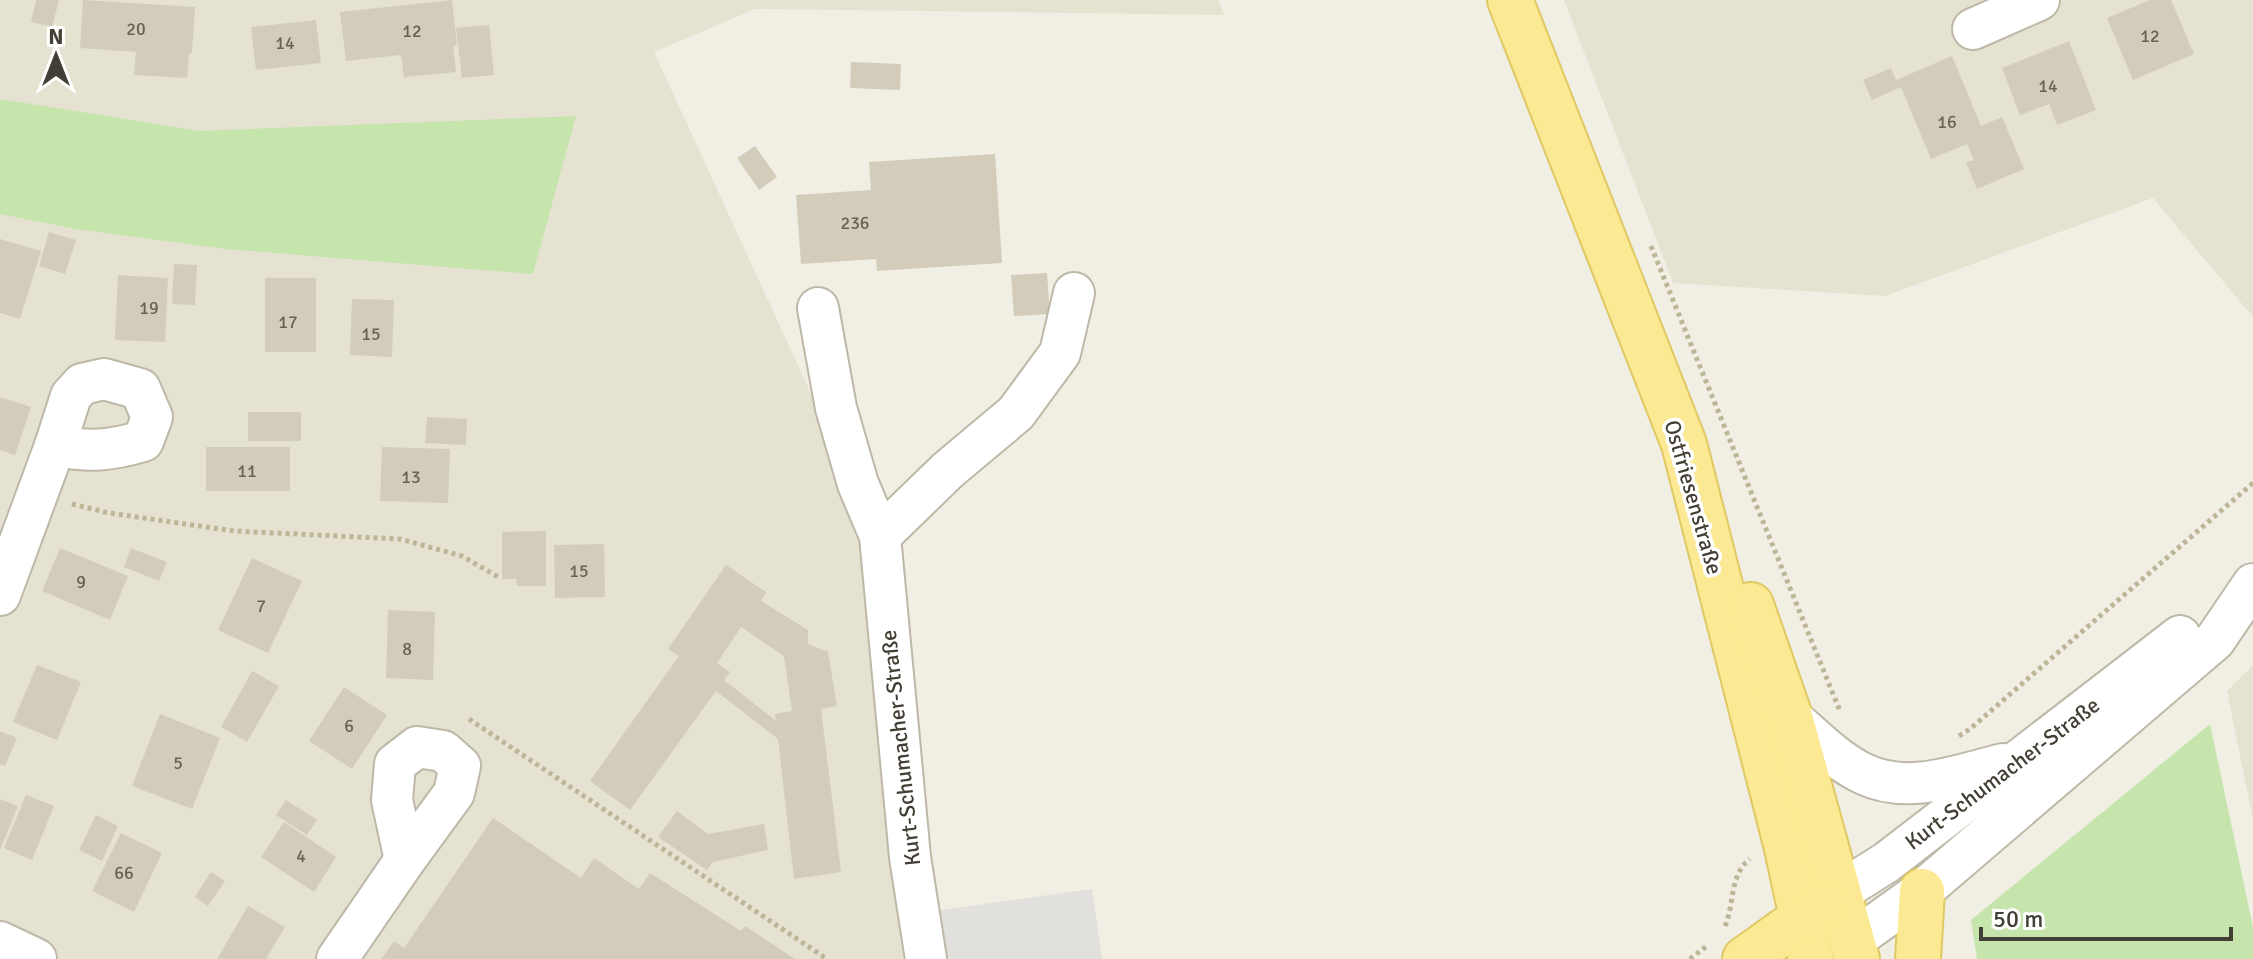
<svg xmlns="http://www.w3.org/2000/svg" width="2253" height="959" font-family="Signika,sans-serif">
<style>
.residential{fill:#e5e2d2}
.green{fill:#c5e5ad}
.parking{fill:#e2e0dc}
.building{fill:#d3ccba;fill-rule:evenodd}
.lines{fill:none;stroke-linecap:round;stroke-linejoin:round}
.minor-casing{stroke:#bdb8a7;stroke-width:44}
.major-casing{stroke:#e0c964;stroke-width:48}
.path{stroke:#beb599;stroke-width:5;stroke-dasharray:4 4;stroke-linecap:butt}
.minor{stroke:#fff;stroke-width:40}
.major{stroke:#fbea93;stroke-width:44}
.labels{text-anchor:middle;stroke-width:7;stroke-linejoin:round;paint-order:stroke}
.number-label{font-size:18px;fill:#676256}
.street-label{font-size:22px;fill:#433f34;stroke:#fff}
</style>
<rect width="100%" height="100%" fill="#f1efe4"/>
<g class="residential">
<path d="M0,0H1218L1224,15L755,9L654,52L886,557L932,959H0Z"/>
<path d="M1564,0H2253V317L2153,198L1885,296L1673,283Z"/>
<path d="M2253,665V820L2227,691Z"/>
</g>
<g class="green">
<path d="M0,99L200,131L576,116L533,274L225,249L76,229L0,214Z"/>
<path d="M2210,724L2253,927V959H1977L1971,920Z"/>
</g>
<path class="parking" d="M1092,889L1102,959H934L927,912Z"/>
<g class="building">
<path d="M36,0H59L52,27L31,22Z"/>
<path d="M83,0L195,7L192,53H189L187,78L134,75L136,52L80,48Z"/>
<path d="M452,0L457,46H453L456,72L404,77L401,55L346,61L340,12Z"/>
<path d="M2150,0H2171L2194,54L2133,80L2107,18Z"/>
<path d="M316,20L321,63L256,70L251,27Z"/>
<path d="M489,25L494,75L462,78L456,28Z"/>
<path d="M2069,41L2096,110L2057,125L2049,104L2020,115L2002,68Z"/>
<path d="M1952,56L1981,126L2002,117L2024,169L1977,189L1966,162L1974,160L1967,144L1931,159L1901,87L1872,100L1863,80L1891,68L1896,80Z"/>
<path d="M851,62L901,64L900,90L850,88Z"/>
<path d="M755,146L777,177L759,190L737,158Z"/>
<path d="M995,154L1002,263L877,271L876,259L801,264L796,195L871,190L869,162Z"/>
<path d="M49,232L76,240L65,274L39,266Z"/>
<path d="M0,239L41,251L20,319L0,313Z"/>
<path d="M174,264L197,265L195,305L172,304Z"/>
<path d="M1047,273L1050,314L1014,316L1011,275Z"/>
<path d="M118,275L168,278L165,342L115,340Z"/>
<rect x="265" y="278" width="51" height="74"/>
<path d="M352,299L394,300L392,357L350,355Z"/>
<path d="M0,397L31,407L15,455L0,450Z"/>
<rect x="248" y="412" width="53" height="29"/>
<path d="M427,417L467,419L466,445L425,443Z"/>
<rect x="206" y="447" width="84" height="44"/>
<path d="M382,447L450,449L448,503L380,501Z"/>
<path d="M546,531V586H517L516,579H502V532Z"/>
<path d="M604,544L605,597L555,598L554,545Z"/>
<path d="M60,548L128,576L110,620L42,591Z"/>
<path d="M131,548L167,562L159,581L124,567Z"/>
<path d="M252,558L302,581L268,653L218,630Z"/>
<path d="M726,565L766,592L761,601L808,630V644L828,652L837,706L821,709L841,872L794,879L778,739L716,691L630,810L590,781L679,656L668,649ZM741,627L784,656L792,711L775,714L776,721L724,680L730,672L717,663Z"/>
<path d="M388,610L435,612L433,680L386,678Z"/>
<path d="M37,665L81,682L57,740L13,722Z"/>
<path d="M252,671L279,686L247,742L221,727Z"/>
<path d="M344,687L387,715L352,769L309,741Z"/>
<path d="M160,714L220,738L192,809L132,786Z"/>
<path d="M0,731L17,738L5,766L0,764Z"/>
<path d="M26,795L54,806L32,860L4,848Z"/>
<path d="M0,799L18,806L0,850Z"/>
<path d="M286,800L317,820L307,835L276,815Z"/>
<path d="M677,811L708,834L764,824L768,850L713,862L707,870L658,837Z"/>
<path d="M96,815L118,826L102,861L79,850Z"/>
<path d="M493,818L581,878L594,858L639,889L650,873L741,931L745,926L795,959H381L394,941L404,948Z"/>
<path d="M284,822L336,857L314,892L261,857Z"/>
<path d="M121,833L162,853L134,912L92,891Z"/>
<path d="M211,872L225,881L208,906L195,897Z"/>
<path d="M248,906L285,927L266,959H217Z"/>
</g>
<g class="lines">
<g class="minor-casing">
<g id="minor">
<path d="M1973,29L2039,0"/>
<path d="M818,308L836,408L858,484L880,536L910,857L926,959"/>
<path d="M104,379L140,389L152,417L143,441C109,451 91,452 55,446L71,396L82,384Z"/>
<path d="M880,536L948,470L1016,413L1060,353L1074,293"/>
<path d="M0,595L55,446"/>
<path d="M1790,717C1813,736 1836,761 1864,774C1908,795 1958,775 2003,764"/>
<path d="M417,747L443,751L460,766L454,793L405,860L392,800L395,764Z"/>
<path d="M1838,893L1887,862L2180,636"/>
<path d="M1852,941L1922,891L2215,640L2253,584"/>
<path d="M0,942L36,959"/>
<path d="M337,959L405,860"/>
</g>
</g>
<g class="major-casing">
<g id="major">
<path d="M1510,0L1684,444L1786,844L1811,959"/>
<path d="M1751,605L1790,717L1857,959"/>
<path d="M1745,959L1825,902"/>
<path d="M1918,959L1922,891"/>
</g>
</g>
<g class="path">
<path d="M1651,246L1840,711"/>
<path d="M72,504L109,513L234,531L400,539L462,556L500,578"/>
<path d="M469,719L827,959"/>
<path d="M1959,736L1970,729L2253,483"/>
<path d="M1725,926C1735,903 1729,875 1750,859"/>
<path d="M1690,959L1708,945"/>
</g>
<use href="#minor" class="minor"/>
<use href="#major" class="major"/>
</g>
<g class="labels">
<g class="number-label">
<text x="136" y="35">20</text>
<text x="412" y="37">12</text>
<text x="2150" y="42">12</text>
<text x="285" y="49">14</text>
<text x="2048" y="92">14</text>
<text x="1947" y="128">16</text>
<text x="855" y="229">236</text>
<text x="149" y="314">19</text>
<text x="288" y="328">17</text>
<text x="371" y="340">15</text>
<text x="247" y="477">11</text>
<text x="411" y="483">13</text>
<text x="579" y="577">15</text>
<text x="81" y="588">9</text>
<text x="261" y="612">7</text>
<text x="407" y="655">8</text>
<text x="349" y="732">6</text>
<text x="178" y="769">5</text>
<text x="301" y="862">4</text>
<text x="124" y="879">66</text>
</g>
<g class="street-label">
<text transform="translate(1694 497) rotate(74)" y="8">Ostfriesenstraße</text>
<text transform="translate(900 748) rotate(-96)" y="8">Kurt-Schumacher-Straße</text>
<text transform="translate(2002 773) rotate(-37)" y="8">Kurt-Schumacher-Straße</text>
</g>
</g>
<g transform="translate(56 56)" stroke="#ffffff" stroke-width="6" paint-order="stroke">
<path d="M0-6L14 30L0 20L-14 30Z" fill="#433f34"/>
<text y="-12" font-size="22" font-weight="bold" text-anchor="middle" fill="#433f34">N</text>
</g>
<path d="M1981 927v12h250v-12" fill="none" stroke="#433f34" stroke-width="4"/>
<text x="1993" y="927" font-size="24" fill="#433f34" stroke="#ffffff" stroke-width="6" paint-order="stroke">50 m</text>
</svg>
